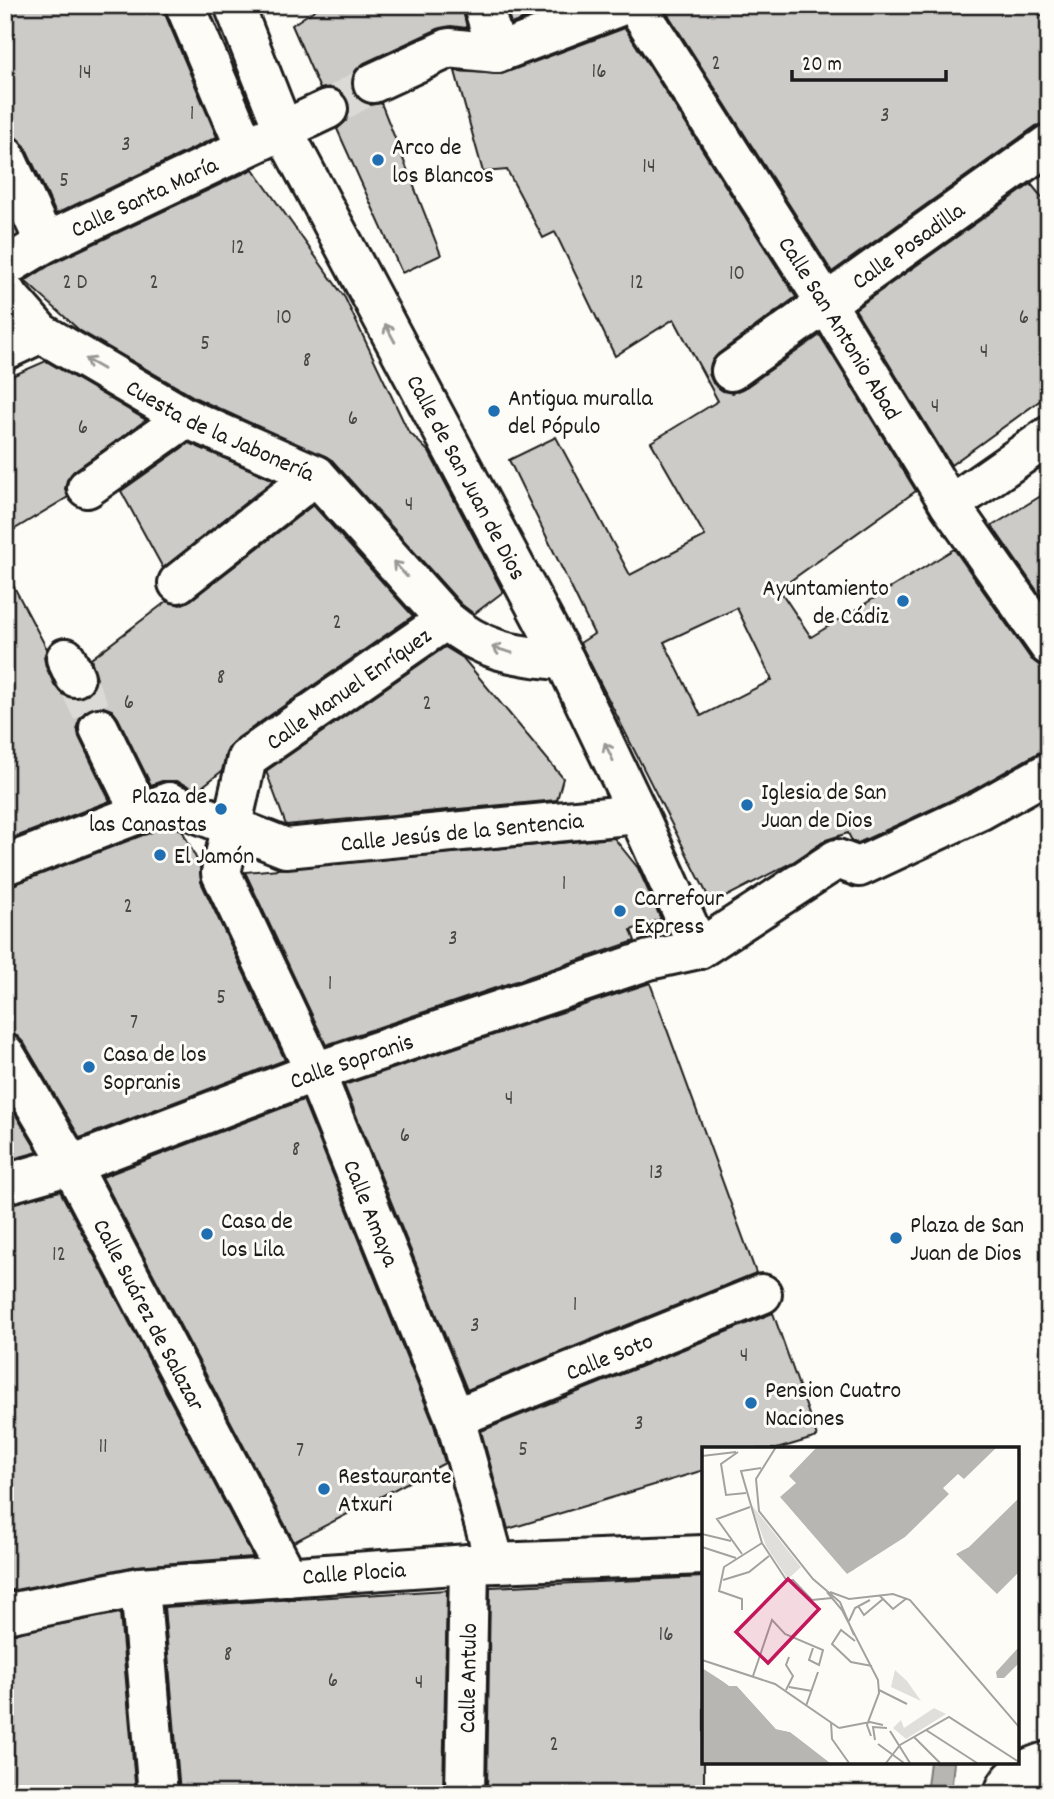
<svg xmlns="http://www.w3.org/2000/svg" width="1054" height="1799" font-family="Dekko,sans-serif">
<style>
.water{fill:#b7b6b2;stroke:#797876;stroke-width:2}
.building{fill:#cccbc8;stroke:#1c1c1c;stroke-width:2;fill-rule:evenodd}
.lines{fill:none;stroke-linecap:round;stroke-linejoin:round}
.minor-tunnel{stroke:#dbdad6;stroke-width:38;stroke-dasharray:38 19;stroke-linecap:butt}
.minor-casing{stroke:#1c1c1c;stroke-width:44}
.minor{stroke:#fdfcf7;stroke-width:38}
.oneway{stroke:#989794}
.poi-dot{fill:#1f6fb2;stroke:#fdfcf7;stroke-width:2.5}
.labels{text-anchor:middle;stroke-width:6;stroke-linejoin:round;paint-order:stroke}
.number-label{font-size:21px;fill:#484847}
.poi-label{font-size:24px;fill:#1c1c1c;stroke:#fdfcf7;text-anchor:start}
.street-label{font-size:24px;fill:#1c1c1c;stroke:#fdfcf7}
.inset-river{fill:none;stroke:#b7b6b2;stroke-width:3.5}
.inset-road{fill:none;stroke:#a3a29f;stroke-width:2}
.view{fill:#c2185b;fill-opacity:0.15;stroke:#c2185b;stroke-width:3.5}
.inset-edge{fill:none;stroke:#1c1c1c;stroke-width:3.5}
</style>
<rect width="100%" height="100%" fill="#fdfcf7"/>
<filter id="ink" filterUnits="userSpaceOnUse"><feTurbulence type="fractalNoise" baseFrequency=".0143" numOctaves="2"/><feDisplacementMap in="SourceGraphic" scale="14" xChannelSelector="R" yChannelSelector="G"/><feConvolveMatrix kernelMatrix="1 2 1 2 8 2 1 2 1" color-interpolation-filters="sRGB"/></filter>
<g filter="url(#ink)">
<path class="water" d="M930,1762H954L951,1794H926Z"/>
<g class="building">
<path d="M5,5H164L165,14L217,137L56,214L25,146L17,138L5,134Z"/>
<path d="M322,5H462L467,28L451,26L440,28L364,63L356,70L351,80L353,91L360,100L370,105L381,103L441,255L402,273L337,129L346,121L350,110L348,100L340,91L330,87L320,89L292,25Z"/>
<path d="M506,5H561L511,24Z"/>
<path d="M662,5H1027L1049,21V122L1036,126L832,272Z"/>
<path d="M625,28L796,297L718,354L711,363L709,374L713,383L723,391L732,393L743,389L820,335L916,491L779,589L811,637L954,549L1031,659L1039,665L1049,668V750L1038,753L971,791L858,843L852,841L848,833L826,840L793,862L712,904L580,643L594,634L509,460L556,437L630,575L705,536L651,442L718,401L674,319L615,356L555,232L543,238L507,170L483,172L455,71L502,74ZM737,608L772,680L701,716L664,642Z"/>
<path d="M253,169L345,298L408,431L429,452L503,592L474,614L461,604L332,460L196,398L79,330L25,281L55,262Z"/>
<path d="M1031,184L1049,206V394L951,465L855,309Z"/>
<path d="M46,361L146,420L74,471L67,480L65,489L68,497L5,535V379Z"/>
<path d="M189,443L274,480L163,568L121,491Z"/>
<path d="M1049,491V608L992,526Z"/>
<path d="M313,505L413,616L235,740L226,753L222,771L198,790L176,781H162L151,785L118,718L112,710L101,706L89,709L81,716L77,726L79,737L110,801L5,841V570L47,649L44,657L46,667L55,686L63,695L74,699L84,697L93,690L97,679L91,659L167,601L180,605L191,600Z"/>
<path d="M445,647L463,658L563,778L557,800L286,825L266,771Z"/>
<path d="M169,825L182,830L200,866L201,882L285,1060L80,1138L24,1043L16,1035L5,1032V886L13,885Z"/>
<path d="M614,838L638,868L661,919L631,930L635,941L326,1045L245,872Z"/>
<path d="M650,983L756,1273L467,1390L344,1085Z"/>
<path d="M5,1097L38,1152L5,1161Z"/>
<path d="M303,1100L434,1425L445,1463L294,1542L102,1177Z"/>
<path d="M60,1191L253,1557L136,1566L5,1592V1205Z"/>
<path d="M773,1313L817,1437L777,1449H704V1470L508,1529L481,1431Z"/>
<path d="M704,1577V1791L487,1792L490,1587Z"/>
<path d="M447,1590L443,1793L180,1792L164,1607Z"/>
<path d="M120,1613L136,1794H5V1635Z"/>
</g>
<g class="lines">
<g class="minor-tunnel">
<path d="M328,109L373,83"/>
<path d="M75,677L99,728"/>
</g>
<g class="minor-casing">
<g id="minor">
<path d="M185,5L245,147"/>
<path id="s1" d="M234,5L284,132L565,661L638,814L699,949"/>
<path d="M483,5L497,53"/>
<path id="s2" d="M636,5L826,303L950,505L1049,646"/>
<path d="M373,83L449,48L497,53L623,5"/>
<path d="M5,156L45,243"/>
<path id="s3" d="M5,267L45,243L328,109"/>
<path id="s4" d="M5,292L41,333L186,418L316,475L446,620C485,653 516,655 565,661"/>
<path d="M5,350L41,333"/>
<path id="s5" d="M731,371L1049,144"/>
<path d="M87,488L186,418"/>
<path d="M950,505L1049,436"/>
<path d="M178,583L316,475"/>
<path id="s6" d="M446,620L247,758L221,873L315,1072L455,1418L495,1563"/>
<path d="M66,658L75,677"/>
<path d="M99,728L141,814"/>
<path id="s7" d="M5,865L169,802L286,848L638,814"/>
<path id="s8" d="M5,1054L71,1165L288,1577"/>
<path id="s9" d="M5,1184L71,1165L315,1072L649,960L699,949L837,859L859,867L981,810L1049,772"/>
<path id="s10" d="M455,1418L762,1294"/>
<path d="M140,1587L158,1794"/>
<path id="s11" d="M5,1614L140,1587L469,1564L704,1555"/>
<path id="s12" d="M465,1794L469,1564"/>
<path d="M1004,1794C1008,1774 1032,1766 1049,1761"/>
</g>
</g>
<use href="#minor" class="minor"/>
</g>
<defs><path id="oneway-shaft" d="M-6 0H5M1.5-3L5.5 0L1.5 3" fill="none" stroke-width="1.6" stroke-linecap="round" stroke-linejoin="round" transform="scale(1.75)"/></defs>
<g class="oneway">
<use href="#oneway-shaft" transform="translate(390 333) rotate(-118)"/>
<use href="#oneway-shaft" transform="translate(94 364) rotate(-150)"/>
<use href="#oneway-shaft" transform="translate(400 569) rotate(-132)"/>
<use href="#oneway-shaft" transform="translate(502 650) rotate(-164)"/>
<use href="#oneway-shaft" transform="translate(609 752) rotate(-115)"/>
</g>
</g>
<g class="poi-dot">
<circle cx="378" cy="160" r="7"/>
<circle cx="494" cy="411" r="7"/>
<circle cx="903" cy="601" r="7"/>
<circle cx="747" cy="805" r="7"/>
<circle cx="221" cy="809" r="7"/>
<circle cx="160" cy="855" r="7"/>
<circle cx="620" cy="911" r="7"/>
<circle cx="89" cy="1067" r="7"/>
<circle cx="207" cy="1234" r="7"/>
<circle cx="896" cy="1238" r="7"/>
<circle cx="751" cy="1403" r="7"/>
<circle cx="324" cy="1489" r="7"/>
</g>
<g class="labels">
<g class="number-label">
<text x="716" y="69">2</text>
<text x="599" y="77">16</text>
<text x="85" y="78">14</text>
<text x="192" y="119">1</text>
<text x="885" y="121">3</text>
<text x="126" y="150">3</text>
<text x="649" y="172">14</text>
<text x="64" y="186">5</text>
<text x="238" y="253">12</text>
<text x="737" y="279">10</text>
<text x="75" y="288">2 D</text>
<text x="154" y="288">2</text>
<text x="637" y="288">12</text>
<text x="284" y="323">10</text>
<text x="1024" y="323">6</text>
<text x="205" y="349">5</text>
<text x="984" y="357">4</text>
<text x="307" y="366">8</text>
<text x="935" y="412">4</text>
<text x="353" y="424">6</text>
<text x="83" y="433">6</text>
<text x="409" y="510">4</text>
<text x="337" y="628">2</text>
<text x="221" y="683">8</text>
<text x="129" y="708">6</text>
<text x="427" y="709">2</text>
<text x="564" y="889">1</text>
<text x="128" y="912">2</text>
<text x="453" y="944">3</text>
<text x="330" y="989">1</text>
<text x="221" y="1003">5</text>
<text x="134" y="1028">7</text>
<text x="509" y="1104">4</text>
<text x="405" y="1141">6</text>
<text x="296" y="1155">8</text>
<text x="656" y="1178">13</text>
<text x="59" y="1260">12</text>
<text x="575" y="1310">1</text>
<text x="475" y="1331">3</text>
<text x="744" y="1361">4</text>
<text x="639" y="1429">3</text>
<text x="103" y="1452">11</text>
<text x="523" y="1455">5</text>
<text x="300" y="1456">7</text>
<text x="666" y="1640">16</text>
<text x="228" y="1660">8</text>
<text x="333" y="1686">6</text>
<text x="419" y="1688">4</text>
<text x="554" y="1750">2</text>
</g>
<g class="poi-label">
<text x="392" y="154">Arco de<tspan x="392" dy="28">los Blancos</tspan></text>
<text x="508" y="405">Antigua muralla<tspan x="508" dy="28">del Pópulo</tspan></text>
<text x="889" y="595" text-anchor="end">Ayuntamiento<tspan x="889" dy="28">de Cádiz</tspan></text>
<text x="761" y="799">Iglesia de San<tspan x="761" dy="28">Juan de Dios</tspan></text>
<text x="207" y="803" text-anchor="end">Plaza de<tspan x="207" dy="28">las Canastas</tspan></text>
<text x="174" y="863">El Jamón</text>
<text x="634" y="905">Carrefour<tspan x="634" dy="28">Express</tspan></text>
<text x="103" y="1061">Casa de los<tspan x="103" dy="28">Sopranis</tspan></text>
<text x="221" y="1228">Casa de<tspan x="221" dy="28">los Lila</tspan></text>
<text x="910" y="1232">Plaza de San<tspan x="910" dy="28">Juan de Dios</tspan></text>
<text x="765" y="1397">Pension Cuatro<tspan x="765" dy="28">Naciones</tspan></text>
<text x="338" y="1483">Restaurante<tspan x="338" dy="28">Atxuri</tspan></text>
</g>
<g class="street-label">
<text dy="8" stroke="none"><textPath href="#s3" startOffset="156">Calle Santa María</textPath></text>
<text dy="8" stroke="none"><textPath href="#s5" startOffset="217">Calle Posadilla</textPath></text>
<text dy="8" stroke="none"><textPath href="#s2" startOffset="382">Calle San Antonio Abad</textPath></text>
<text dy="8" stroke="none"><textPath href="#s4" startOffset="259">Cuesta de la Jabonería</textPath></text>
<text dy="8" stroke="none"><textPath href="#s1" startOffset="527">Calle de San Juan de Dios</textPath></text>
<text transform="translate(348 688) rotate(-35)" y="8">Calle Manuel Enríquez</text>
<text dy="8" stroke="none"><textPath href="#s7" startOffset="478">Calle Jesús de la Sentencia</textPath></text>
<text dy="8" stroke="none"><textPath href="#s9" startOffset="368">Calle Sopranis</textPath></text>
<text dy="8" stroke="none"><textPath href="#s6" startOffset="732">Calle Amaya</textPath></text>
<text dy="8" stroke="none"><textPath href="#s8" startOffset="298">Calle Suárez de Salazar</textPath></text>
<text dy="8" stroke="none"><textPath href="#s10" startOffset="166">Calle Soto</textPath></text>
<text dy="8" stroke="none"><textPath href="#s11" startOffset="352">Calle Plocia</textPath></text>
<text dy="8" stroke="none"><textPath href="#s12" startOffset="116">Calle Antulo</textPath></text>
</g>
</g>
<g transform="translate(702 1447)">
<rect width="317" height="317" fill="#fdfcf7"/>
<path d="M49,57L99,120L86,132L64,99ZM193,223L205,234L219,254L189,240ZM232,261L244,267L204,292L191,281L199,273L202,281Z" fill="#e0dfdb"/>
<path d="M114,1H294L262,32L256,27L241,41L247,47L203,90L145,127L78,50L94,36L87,29ZM317,51V125L295,147L254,107L267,100ZM317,200V216L302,231H295L294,225ZM0,221L28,239H35L74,282L88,285L128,316H0Z" fill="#b7b6b2"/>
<path d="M78,50L140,123L145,127L137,125ZM0,218L30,237L35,235L76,279L90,282L132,316L88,285L74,282L35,239H27Z" fill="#fdfcf7"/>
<path class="inset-river" d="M150,115V76L220,0M150,123L155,79L228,0"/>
<path class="inset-road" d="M74,0L54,32L57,64L111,132L138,155L152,188M36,5L19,17L24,48L44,46M0,9L34,5M59,21L39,24L60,96L85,134L91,133L110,153L130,151M0,87L29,94M0,100L34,111M40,107L15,72L48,60M21,133L47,125L67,109M125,145L140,163L176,233L177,246L165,278L169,289M128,145L147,152L191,147L208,153L317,280M178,149L191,162L205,151M156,159L162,168L181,152M40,163V152L17,144L22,120L60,96M147,174L153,161L168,153M153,194L139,183L130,197L149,215L170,219M0,213L73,237L137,281M51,229L70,173L83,187L121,203L117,218L107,213L111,201M87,240L110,244M84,243L91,229L84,218L87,210M177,243L205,257M104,259L116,225M129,275L130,292L147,316M137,281L168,275L181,278M224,283L275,316M188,284L208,316M212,290L238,316M173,293L171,280L185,281M176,297L202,316M184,316L198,298L247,270L317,315"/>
<path class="view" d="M86,132L117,162L66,216L34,185Z"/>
<rect width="317" height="317" class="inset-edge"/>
</g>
<rect width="1054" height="1799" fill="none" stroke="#fdfcf7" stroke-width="28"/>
<rect x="14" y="14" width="1026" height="1771" fill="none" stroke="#1c1c1c" stroke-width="2.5" filter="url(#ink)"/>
<path d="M792 70v10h154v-10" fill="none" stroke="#1c1c1c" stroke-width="3.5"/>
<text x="802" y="70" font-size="21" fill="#1c1c1c" stroke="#fdfcf7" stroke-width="5" paint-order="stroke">20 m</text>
</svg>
